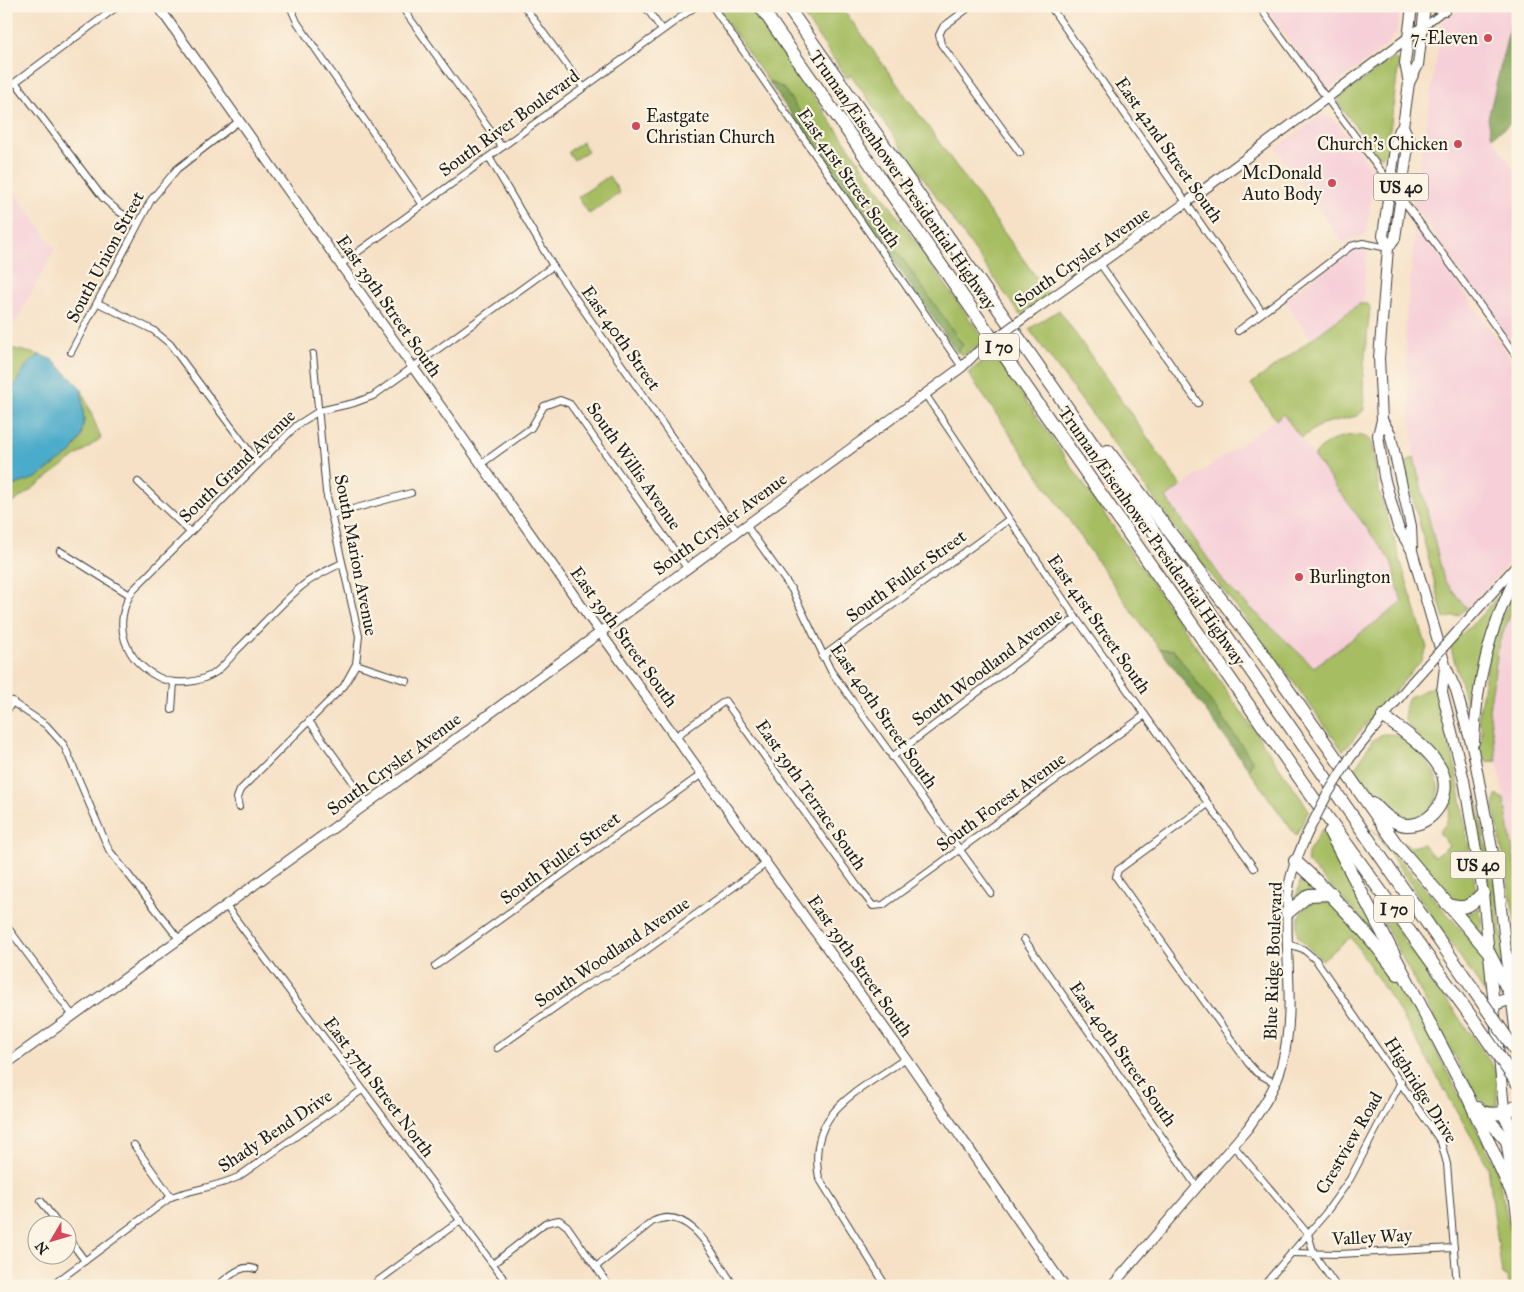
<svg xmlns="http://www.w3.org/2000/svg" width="1524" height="1292" font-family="'IM FELL Great Primer',serif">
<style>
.built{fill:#f6cfd8}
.green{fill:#a6bd62;stroke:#616c3f}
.forest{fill:#84a458;stroke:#50603a}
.water{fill:#4babca;stroke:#346473}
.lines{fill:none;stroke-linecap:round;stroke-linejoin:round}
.street-casing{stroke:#3d3a36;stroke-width:8}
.secondary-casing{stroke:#3d3a36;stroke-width:11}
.primary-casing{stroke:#3d3a36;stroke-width:12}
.highway-casing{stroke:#3d3a36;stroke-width:14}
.street{stroke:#fff;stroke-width:6}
.secondary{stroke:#fff;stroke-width:9}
.primary{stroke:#fff;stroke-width:10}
.highway{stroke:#fff;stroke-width:12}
.secondary-bridge-casing{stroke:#3d3a36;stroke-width:11;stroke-linecap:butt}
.highway-bridge-casing{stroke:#3d3a36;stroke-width:14;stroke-linecap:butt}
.secondary-bridge{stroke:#fff;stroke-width:9}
.highway-bridge{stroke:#fff;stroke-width:12}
.poi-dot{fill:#d1495b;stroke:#fcf5e5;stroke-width:2}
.labels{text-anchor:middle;stroke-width:4.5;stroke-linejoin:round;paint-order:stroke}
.shield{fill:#fcf5e5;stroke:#5f5d58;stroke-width:1}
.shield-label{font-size:16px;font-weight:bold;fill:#1c1c1c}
.poi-label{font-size:18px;fill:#1c1c1c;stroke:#fcf5e5;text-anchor:end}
.street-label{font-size:18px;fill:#1c1c1c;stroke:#fcf5e5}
</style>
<rect width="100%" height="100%" fill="#fcf5e5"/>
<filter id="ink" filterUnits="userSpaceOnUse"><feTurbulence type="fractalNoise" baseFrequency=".02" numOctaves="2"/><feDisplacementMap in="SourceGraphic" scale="10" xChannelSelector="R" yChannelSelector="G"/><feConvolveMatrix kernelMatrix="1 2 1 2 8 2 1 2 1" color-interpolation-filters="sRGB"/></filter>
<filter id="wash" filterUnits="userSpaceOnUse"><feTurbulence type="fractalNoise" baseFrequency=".0096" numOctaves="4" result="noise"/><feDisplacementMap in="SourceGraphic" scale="20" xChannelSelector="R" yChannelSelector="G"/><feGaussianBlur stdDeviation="1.12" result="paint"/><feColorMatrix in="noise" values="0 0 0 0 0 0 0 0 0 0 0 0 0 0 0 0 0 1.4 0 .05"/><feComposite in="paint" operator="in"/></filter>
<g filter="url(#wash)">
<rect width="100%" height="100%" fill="#f6e1c6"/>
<g class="built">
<path d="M1264,6H1402L1396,33L1386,46L1332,87L1326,88L1320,85Z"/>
<path d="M1458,6H1511V22L1488,119L1492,137L1518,175V352L1413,204L1443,18Z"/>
<path d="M1322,115L1333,118L1374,170L1366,236L1355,237L1343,244L1276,148Z"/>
<path d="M12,188L55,249L6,339V193Z"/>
<path d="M1416,223L1518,369V554L1467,608L1444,580L1414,457L1405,330Z"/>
<path d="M1359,246L1367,247L1363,303L1311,339L1284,300L1346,253Z"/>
<path d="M1283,414L1391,561L1402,603L1314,667L1227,586L1165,498Z"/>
<path d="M1518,596V881L1489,710L1499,643Z"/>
</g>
<g class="green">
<path d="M716,6H750L985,341L964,355L957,352L962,344L783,88L768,81Z"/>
<path d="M797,6H841L1049,295L1020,315L851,75L847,78Z"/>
<path d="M1393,58L1399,62L1387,152L1382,157L1376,153L1337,102L1341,97Z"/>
<path d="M582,142L588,151L574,160L568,152Z"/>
<path d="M609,176L620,193L589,214L578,197Z"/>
<path d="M1359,304H1368L1370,308L1363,376L1364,410L1357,416L1322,424L1301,438L1283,414L1276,420L1251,384Z"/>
<path d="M1059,310L1181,486L1166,498L1227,586L1314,667L1402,603L1391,561L1314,457C1323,440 1355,428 1371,440L1379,490L1427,648L1421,661L1343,751L1284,669L1185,541L1029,329Z"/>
<path d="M6,347L40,355C24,367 14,384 6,402Z"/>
<path d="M993,353L1309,810L1296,836L1249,770L1252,760L1174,650L1160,649L1142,626L968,373Z"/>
<path d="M81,388L101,438L6,508V488L36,478L72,452L81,437L84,420Z"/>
<path d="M1414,457L1444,580L1467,608L1459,615L1444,619L1407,475V462Z"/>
<path d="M1501,593L1504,595L1479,662L1471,720L1450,645L1475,622Z"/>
<path d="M1518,596L1499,643L1489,710L1497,761C1469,764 1483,746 1482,730C1481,727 1479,723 1478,719L1491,642L1511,597Z"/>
<path d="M1437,685L1456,770L1476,890L1470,901L1455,903L1399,841L1411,847L1423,844L1434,857L1449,846L1439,832L1445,825L1450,812L1448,793L1443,772L1405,720V706L1409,697Z"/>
<path d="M1382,734C1387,734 1394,734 1398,735C1414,742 1435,768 1438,784C1440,793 1435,803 1430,809C1401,839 1369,791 1354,770L1372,741Z"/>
<path d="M1475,791L1496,893L1509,990L1495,956L1488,883L1475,806Z"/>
<path d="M1496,795L1504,799L1518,881V937L1494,808Z"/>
<path d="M1372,828L1479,950L1484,959L1487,996Z"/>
<path d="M1322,829L1378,929L1380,942L1357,914L1307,862L1308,853Z"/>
<path d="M1302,874L1322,891L1295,901Z"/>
<path d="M1365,884L1497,1072V1110L1488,1108L1471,1088L1364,885Z"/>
<path d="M1315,901L1331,903L1380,955L1398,981L1414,1007L1496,1167L1516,1257L1518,1286H1509L1508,1277L1502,1275L1488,1166L1406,1022L1351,937L1322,960L1298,937C1295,921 1300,907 1315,901Z"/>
<path d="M1480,908L1484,942L1459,915L1471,913Z"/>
</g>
<g class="forest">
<path d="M1511,22C1521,54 1518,87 1515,120L1492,137L1488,119Z"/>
<path d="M768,81L783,88L963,345L957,352Z"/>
<path d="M1160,649L1174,650L1252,760L1249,770Z"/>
</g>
<path class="water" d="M40,355L53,360L81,388L84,420L81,437L72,452L36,478L6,488V402L20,375L30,362Z"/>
</g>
<g filter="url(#ink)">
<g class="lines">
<g class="street-casing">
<g id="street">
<path d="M290,6L297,22L423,205"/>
<path d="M401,6L502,147"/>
<path d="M524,6L583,87"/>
<path d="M645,6L662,30"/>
<path d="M712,6L962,367"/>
<path d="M971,6L943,27L939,35L941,44L1020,153"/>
<path d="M1050,6L1262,312"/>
<path d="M1259,6C1344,125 1435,238 1518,359"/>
<path d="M1422,28L1450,6"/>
<path d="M16,83L103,198L118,211L137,223"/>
<path d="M6,89L118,6"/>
<path d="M489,157L553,266L737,531"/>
<path d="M340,265L696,6"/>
<path d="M1101,265L1198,403"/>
<path d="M98,303L153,330L170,344L258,463"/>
<path d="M1238,331L1351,246L1363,243L1388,248"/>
<path d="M71,352L151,200L177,169L239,121"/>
<path d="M925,394L1076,618L1254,868"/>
<path d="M481,464L531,428L544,406L560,400L570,404L687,568"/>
<path d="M138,482L190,532"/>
<path d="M331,515L411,493"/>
<path d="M746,525L792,590L831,671L991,893"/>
<path d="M60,551L130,595"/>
<path d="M342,563C328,570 314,576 302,586C279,605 259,629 237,650C231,657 224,666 216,672C200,683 175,686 158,677C142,669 131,658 125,641C119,624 123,605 133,590L297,425L319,411L354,403L373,396L553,266"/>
<path d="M822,657L1008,520"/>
<path d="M356,664L407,681"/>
<path d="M6,698L46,725L64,745L109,850L179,939"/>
<path d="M172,710L174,682"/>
<path d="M6,712L13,701"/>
<path d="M309,721L368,803"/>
<path d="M675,737L725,701L858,887L873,906L883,905L1145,715"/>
<path d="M892,757L1076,618"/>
<path d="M1208,804L1118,870L1116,877L1248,1063L1257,1073L1275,1083"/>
<path d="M239,807L237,798L240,790L344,686L356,664L359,636L326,492L313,354"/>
<path d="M226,906L509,1286"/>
<path d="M6,925L73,1016"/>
<path d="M1024,939L1197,1187"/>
<path d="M1288,944L1303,949L1316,960L1441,1142L1447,1164L1457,1286"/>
<path d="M435,966L702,774"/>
<path d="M497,1048L587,985L623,967L767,863"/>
<path d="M134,1145L171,1197"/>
<path d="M1233,1145L1308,1234L1314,1254L1336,1286"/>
<path d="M41,1201L58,1224"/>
<path d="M68,1238L85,1261"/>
<path d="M1291,1253L1339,1254L1454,1248"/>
<path d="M494,1263L545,1223L559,1220L567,1226L609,1286"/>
<path d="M597,1266L652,1222C691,1202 716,1260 734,1286"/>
<path d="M51,1286L171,1197C194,1189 217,1187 238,1177L362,1090"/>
<path d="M217,1286C228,1278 241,1263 255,1269"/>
<path d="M371,1286L461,1220"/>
<path d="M886,1286L819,1178C806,1110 859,1092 906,1058"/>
<path d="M1263,1286L1325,1214L1350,1179L1401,1082"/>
</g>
</g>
<g class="secondary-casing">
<g id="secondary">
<path d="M158,6L592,621L906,1058L1064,1286"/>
<path d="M1033,311L1187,202L1421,28"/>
<path d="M1466,622L1518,564"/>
<path d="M1350,758L1412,682"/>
<path d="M6,1064L368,803L962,367L975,354"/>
<path d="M1112,1286L1248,1128C1262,1108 1276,1088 1282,1064C1297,1008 1283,949 1288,893C1290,872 1299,853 1307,834"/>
</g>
</g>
<g class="primary-casing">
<g id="primary">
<path d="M1434,6L1445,10"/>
<path d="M1409,83L1405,63L1412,6"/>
<path d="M1403,126L1397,134L1383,236L1388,248L1379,358L1382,420L1378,435L1384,477L1398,527L1411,549"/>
<path d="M1388,248L1395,238L1409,139L1403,126L1409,83L1418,65L1425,6"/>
<path d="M1382,420L1390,433L1411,526L1412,551L1445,665L1456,690L1473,750L1497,874L1518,1053"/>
<path d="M1445,667L1442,692L1464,780L1483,893L1505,1119"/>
<path d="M1474,742C1476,681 1490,626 1518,572"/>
<path d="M1506,1139L1518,1222"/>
</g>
</g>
<g class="highway-casing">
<g id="highway">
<path d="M760,6L1312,796L1475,1022"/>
<path d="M787,6L1471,986"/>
<path d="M1108,451L1263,654L1397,845L1488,951L1512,998"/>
<path d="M1374,804C1382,813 1394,824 1406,825C1435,826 1454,792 1440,768C1427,746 1402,731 1383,716"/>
<path d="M1330,832L1468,1097L1513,1195"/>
<path d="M1295,861C1334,896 1367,932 1398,974"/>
<path d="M1447,904C1465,911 1470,906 1483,893"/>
<path d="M1287,913L1309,895L1332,894"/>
<path d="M1508,958L1518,974"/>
<path d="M1494,1004L1512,998L1518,1000"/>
<path d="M1478,1108L1518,1153"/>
<path d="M1482,1112C1495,1116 1506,1114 1518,1105"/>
<path d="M1504,1113L1518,1143"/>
</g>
</g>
<use href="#street" class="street"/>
<use href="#secondary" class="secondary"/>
<use href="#primary" class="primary"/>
<use href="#highway" class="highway"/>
<g class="secondary-bridge-casing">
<g id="secondary-bridge">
<path d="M975,354L1033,311"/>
<path d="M1412,682L1466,622"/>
<path d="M1307,834L1327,795L1350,758"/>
</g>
</g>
<g class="highway-bridge-casing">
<g id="highway-bridge">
<path d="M1471,986L1518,1054"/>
<path d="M1475,1022L1518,1084"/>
</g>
</g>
<use href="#secondary-bridge" class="secondary-bridge"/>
<use href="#highway-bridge" class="highway-bridge"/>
</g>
</g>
<g class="poi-dot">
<circle cx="1488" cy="38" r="5"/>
<circle cx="636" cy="126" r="5"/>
<circle cx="1458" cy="144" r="5"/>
<circle cx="1332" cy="183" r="5"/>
<circle cx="1299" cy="577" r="5"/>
</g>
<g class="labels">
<g class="shield">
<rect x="1373.5" y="173.5" width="55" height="27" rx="4"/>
<rect x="979" y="333.5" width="40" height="27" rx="4"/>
<rect x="1450.5" y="851.5" width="55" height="27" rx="4"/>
<rect x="1374" y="895.5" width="40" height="27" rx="4"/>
</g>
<g class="shield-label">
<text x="1401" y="193">US 40</text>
<text x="999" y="353">I 70</text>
<text x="1478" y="871">US 40</text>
<text x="1394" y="915">I 70</text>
</g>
<g class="poi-label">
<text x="1478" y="44">7-Eleven</text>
<text x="646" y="122" text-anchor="start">Eastgate<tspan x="646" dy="21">Christian Church</tspan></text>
<text x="1448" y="150">Church's Chicken</text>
<text x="1322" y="179">McDonald<tspan x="1322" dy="21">Auto Body</tspan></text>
<text x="1309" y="583" text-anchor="start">Burlington</text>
</g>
<g class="street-label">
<text transform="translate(509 123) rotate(-36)" y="6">South River Boulevard</text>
<text transform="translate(1169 150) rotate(55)" y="6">East 42nd Street South</text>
<text transform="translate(849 178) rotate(55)" y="6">East 41st Street South</text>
<text transform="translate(903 180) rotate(55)" y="6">Truman/Eisenhower Presidential Highway</text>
<text transform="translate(105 257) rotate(-62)" y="6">South Union Street</text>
<text transform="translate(1082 257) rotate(-35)" y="6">South Crysler Avenue</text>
<text transform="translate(389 306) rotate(55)" y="6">East 39th Street South</text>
<text transform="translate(621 338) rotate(55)" y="6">East 40th Street</text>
<text transform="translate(237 466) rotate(-44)" y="6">South Grand Avenue</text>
<text transform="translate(634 466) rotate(55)" y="6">South Willis Avenue</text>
<text transform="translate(720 524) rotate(-36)" y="6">South Crysler Avenue</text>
<text transform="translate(1152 536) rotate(55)" y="6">Truman/Eisenhower Presidential Highway</text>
<text transform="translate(356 555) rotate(79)" y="6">South Marion Avenue</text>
<text transform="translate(906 576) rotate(-36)" y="6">South Fuller Street</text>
<text transform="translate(1099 624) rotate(55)" y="6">East 41st Street South</text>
<text transform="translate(624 637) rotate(54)" y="6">East 39th Street South</text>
<text transform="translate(987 667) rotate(-37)" y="6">South Woodland Avenue</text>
<text transform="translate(884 716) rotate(55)" y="6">East 40th Street South</text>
<text transform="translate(394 764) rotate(-36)" y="6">South Crysler Avenue</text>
<text transform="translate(811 795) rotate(55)" y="6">East 39th Terrace South</text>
<text transform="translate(1001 802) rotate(-36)" y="6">South Forest Avenue</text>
<text transform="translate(560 858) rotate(-36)" y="6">South Fuller Street</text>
<text transform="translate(612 952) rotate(-34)" y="6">South Woodland Avenue</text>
<text transform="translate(1273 961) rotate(-88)" y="6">Blue Ridge Boulevard</text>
<text transform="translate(860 966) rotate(55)" y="6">East 39th Street South</text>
<text transform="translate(1123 1054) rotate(55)" y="6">East 40th Street South</text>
<text transform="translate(379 1087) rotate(53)" y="6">East 37th Street North</text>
<text transform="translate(1421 1090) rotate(58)" y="6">Highridge Drive</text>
<text transform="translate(275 1131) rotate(-34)" y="6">Shady Bend Drive</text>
<text transform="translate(1349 1143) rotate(-60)" y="6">Crestview Road</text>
<text transform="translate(1372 1237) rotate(-3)" y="6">Valley Way</text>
</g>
</g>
<rect width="1524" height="1292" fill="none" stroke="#fcf5e5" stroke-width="25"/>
<g transform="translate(52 1240) rotate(232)"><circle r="24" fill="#fcf5e5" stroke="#a29e95"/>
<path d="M0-4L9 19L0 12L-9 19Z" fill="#d1495b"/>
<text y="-8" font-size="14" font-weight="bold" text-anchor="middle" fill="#1c1c1c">N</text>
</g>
</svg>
